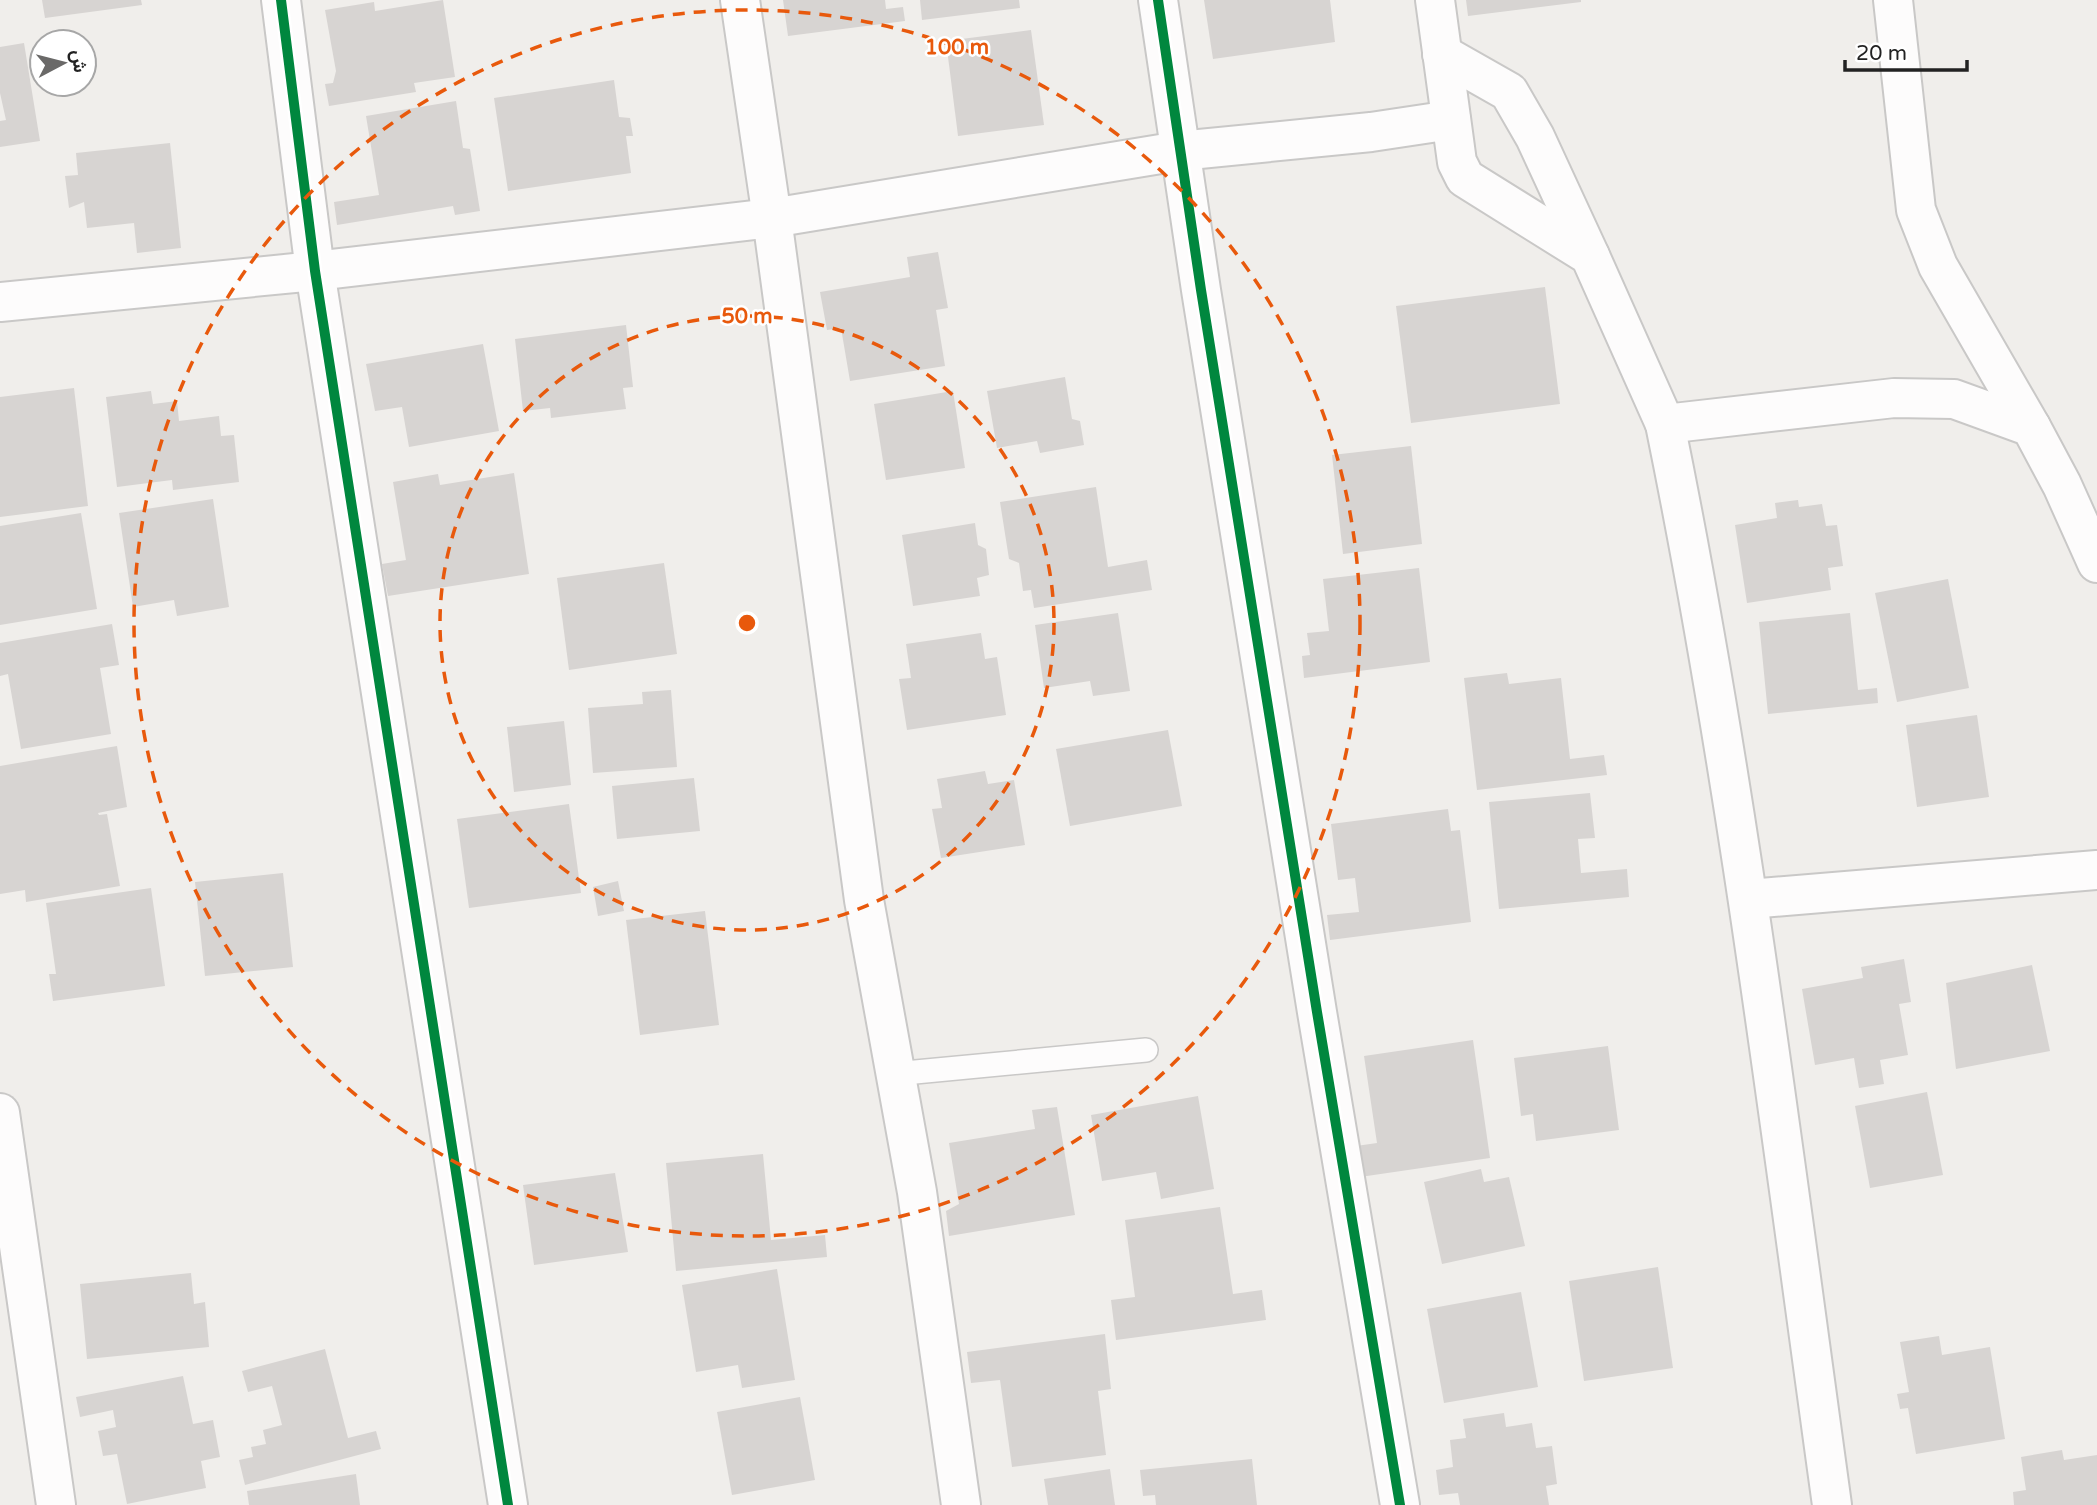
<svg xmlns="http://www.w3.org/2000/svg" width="2097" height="1505" font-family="'Varela Round',Vazirmatn,sans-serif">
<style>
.building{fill:#d7d4d2}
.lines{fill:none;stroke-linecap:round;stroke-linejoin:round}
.lane-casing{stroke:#c9c8c7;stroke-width:26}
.street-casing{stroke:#c9c8c7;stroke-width:42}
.lane{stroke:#fdfcfc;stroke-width:23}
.street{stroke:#fdfcfc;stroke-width:38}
.cycleway-casing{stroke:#fff;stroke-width:15}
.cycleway{stroke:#00873e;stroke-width:10}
.ring{fill:none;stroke:#e8590c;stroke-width:3.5;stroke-dasharray:12 9}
.centre{fill:#e8590c;stroke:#fff;stroke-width:3.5}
.ring-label{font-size:21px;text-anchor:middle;font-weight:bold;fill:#e8590c;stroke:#fff;stroke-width:5;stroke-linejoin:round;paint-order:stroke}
</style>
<rect width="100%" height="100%" fill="#f0eeeb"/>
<g class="building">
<path d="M42,0H141L142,5L45,18Z"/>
<path d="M443,0L455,77L414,83L416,92L329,106L325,84L333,83L336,71L325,10L374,2L375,11Z"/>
<path d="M783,0H885L886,9L903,7L905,21L788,36Z"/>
<path d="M920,0H1019L1020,8L922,20Z"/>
<path d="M1204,0H1330L1335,42L1213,59Z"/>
<path d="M1466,0H1581V2L1468,16Z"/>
<path d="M1031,30L1044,125L958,136L946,41Z"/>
<path d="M24,43L40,141L0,147V121L6,120L0,93V47Z"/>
<path d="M614,80L619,117L630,118L633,136H626L631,173L508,191L494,98Z"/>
<path d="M456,101L463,148L470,149L480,211L455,215L453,206L337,225L334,202L379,195L366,116Z"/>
<path d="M170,143L181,248L137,253L134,223L87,228L84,202L69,208L65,176L78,175L76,153Z"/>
<path d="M938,252L948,308L936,310L945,366L850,381L841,328L827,330L820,292L910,277L907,257Z"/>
<path d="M1545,287L1560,404L1411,423L1396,306Z"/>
<path d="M626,325L633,387L623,388L626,409L551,418L550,408L523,411L515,339Z"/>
<path d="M483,344L499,431L409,447L402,407L375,411L366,364Z"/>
<path d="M1065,377L1072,419L1080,421L1084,445L1040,453L1037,441L997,448L987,391Z"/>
<path d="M74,388L88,506L0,517V397Z"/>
<path d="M151,391L153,404L177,401L179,421L219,416L221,436L234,435L239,482L173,490L172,480L117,487L106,397Z"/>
<path d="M953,391L965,468L886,480L874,404Z"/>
<path d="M1411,446L1422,544L1343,554L1332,455Z"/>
<path d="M514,473L529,574L388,596L382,564L406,560L393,482L438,474L440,485Z"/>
<path d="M1096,487L1108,567L1147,560L1152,590L1034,608L1031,590L1023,591L1019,563L1009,559L1000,502Z"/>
<path d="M213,499L229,607L177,616L174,600L133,607L119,513Z"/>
<path d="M1798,500L1799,507L1822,504L1826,526L1837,525L1843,566L1828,568L1831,590L1747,603L1735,525L1777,518L1775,503Z"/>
<path d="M81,513L97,609L0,625V526Z"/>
<path d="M975,523L978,545L986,549L989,575L977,578L980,596L913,606L902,535Z"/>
<path d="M664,563L677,654L569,670L557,578Z"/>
<path d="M1419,568L1430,662L1304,678L1302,656L1310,655L1307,633L1329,631L1323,579Z"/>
<path d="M1948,579L1969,688L1897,702L1875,593Z"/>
<path d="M1118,613L1130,691L1093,696L1090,681L1044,688L1035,625Z"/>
<path d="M1850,613L1858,690L1877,688L1878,703L1768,714L1759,622Z"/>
<path d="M112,624L119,665L100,668L111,734L21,749L8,674L0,676V643Z"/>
<path d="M981,633L985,659L997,657L1006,715L907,730L899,679L911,678L906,644Z"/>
<path d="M1507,673L1509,684L1561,678L1570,759L1604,755L1607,775L1477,790L1464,678Z"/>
<path d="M671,690L677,767L593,773L588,708L643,704L642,692Z"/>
<path d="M1977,715L1989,797L1917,807L1906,725Z"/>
<path d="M564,721L571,785L514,792L507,727Z"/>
<path d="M1168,730L1182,806L1070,826L1056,749Z"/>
<path d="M117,746L127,807L98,813L99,815L107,814L120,886L26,902L25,890L0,894V766Z"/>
<path d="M985,771L988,784L1014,780L1025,845L941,858L932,809L942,808L937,779Z"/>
<path d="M694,778L700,831L617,839L612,786Z"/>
<path d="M1590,793L1595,838L1578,839L1581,873L1627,869L1629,897L1499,909L1489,802Z"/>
<path d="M569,804L581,893L469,908L457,819Z"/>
<path d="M1448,809L1451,831L1460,830L1471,922L1330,940L1327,915L1359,912L1355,878L1338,880L1331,824Z"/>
<path d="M283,873L293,967L205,976L195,882Z"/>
<path d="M618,881L624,911L598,916L593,887Z"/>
<path d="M151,888L165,986L53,1001L49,974H56L46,903Z"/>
<path d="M705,911L719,1025L640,1035L626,920Z"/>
<path d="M1904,959L1911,1002L1899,1004L1908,1055L1880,1060L1884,1084L1859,1088L1854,1058L1815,1065L1802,989L1863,978L1861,967Z"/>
<path d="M2032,965L2050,1051L1956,1069L1946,983Z"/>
<path d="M1473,1040L1490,1158L1360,1177L1356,1146L1377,1143L1364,1056Z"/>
<path d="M1608,1046L1619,1130L1536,1141L1533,1114L1521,1116L1514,1058Z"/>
<path d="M1927,1092L1943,1175L1870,1188L1855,1106Z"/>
<path d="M1198,1096L1214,1189L1161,1199L1156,1172L1102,1181L1091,1115Z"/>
<path d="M1057,1107L1075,1215L949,1236L946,1211L959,1204L949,1143L1035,1129L1032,1110Z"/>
<path d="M763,1154L771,1240L825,1235L827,1257L676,1271L666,1163Z"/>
<path d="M1481,1169L1484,1182L1509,1177L1525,1246L1442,1264L1424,1182Z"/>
<path d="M615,1173L628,1252L534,1265L523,1185Z"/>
<path d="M1220,1207L1233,1294L1262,1290L1266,1320L1116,1340L1111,1300L1135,1297L1125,1220Z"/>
<path d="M1658,1267L1673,1368L1584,1381L1569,1281Z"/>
<path d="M777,1269L795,1380L742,1388L738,1365L696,1372L682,1285Z"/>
<path d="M191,1273L194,1304L205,1302L209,1347L87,1359L80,1284Z"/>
<path d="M1521,1292L1538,1387L1444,1403L1427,1309Z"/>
<path d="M1105,1334L1111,1389L1098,1391L1106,1455L1012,1467L1000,1380L971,1383L967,1352Z"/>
<path d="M1939,1336L1942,1355L1990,1347L2005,1439L1916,1454L1908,1408L1900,1409L1897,1394L1909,1392L1900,1342Z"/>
<path d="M325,1349L348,1438L376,1431L381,1449L245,1485L239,1460L253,1457L251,1447L266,1444L263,1430L282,1425L272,1386L248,1392L242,1371Z"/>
<path d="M183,1376L193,1424L213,1420L220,1457L201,1461L206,1488L127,1504L117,1454L103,1456L98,1431L116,1427L113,1410L80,1417L76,1397Z"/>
<path d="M800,1397L815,1480L732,1495L717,1412Z"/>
<path d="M1504,1413L1506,1427L1532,1423L1536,1448L1552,1446L1557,1484L1546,1486L1549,1505H1460L1458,1493L1439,1495L1436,1470L1453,1467L1450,1440L1466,1438L1463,1419Z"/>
<path d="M2062,1450L2064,1460L2097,1455V1505H2014L2013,1492L2026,1490L2021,1457Z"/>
<path d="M1252,1459L1257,1505H1156L1155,1495L1143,1496L1140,1470Z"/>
<path d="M1110,1469L1115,1505H1048L1044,1479Z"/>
<path d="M356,1474L360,1505H249L247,1491Z"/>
</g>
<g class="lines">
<g class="lane-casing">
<path id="lane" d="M894,1074L1146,1050"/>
</g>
<g class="street-casing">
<g id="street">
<path d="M281,0L315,271L508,1505"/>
<path d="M740,0L772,218L864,900L917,1192L961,1505"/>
<path d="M1158,0L1201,290L1317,1012L1400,1505"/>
<path d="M1435,0L1457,162L1465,178L1590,256L1665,424L1894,398L1954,399L2031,427L2062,485L2097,563"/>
<path d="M1893,0L1916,210L1938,266L2031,427"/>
<path d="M1442,54L1509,92L1535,137L1590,256"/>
<path d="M0,302L315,271L772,218L1179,151L1371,132L1451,120"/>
<path d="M1665,424C1738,782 1782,1144 1832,1505"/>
<path d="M1749,899L2097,870"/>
<path d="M0,1113L56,1505"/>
</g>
</g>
<use href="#lane" class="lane"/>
<use href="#street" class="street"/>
<g class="cycleway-casing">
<g id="cycleway">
<path d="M281,0L315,271L508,1505"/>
<path d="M1158,0L1201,290L1317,1012L1400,1505"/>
</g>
</g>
<use href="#cycleway" class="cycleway"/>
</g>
<g class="ring">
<circle cx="747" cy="623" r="307"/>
<circle cx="747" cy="623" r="613"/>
</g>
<circle cx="747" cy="623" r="10" class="centre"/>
<g class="ring-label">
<text x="957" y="54">100 m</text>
<text x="747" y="323">50 m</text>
</g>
<g transform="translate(63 63) rotate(83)"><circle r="33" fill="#ffffff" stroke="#a7a7a7" stroke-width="2"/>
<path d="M0-5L12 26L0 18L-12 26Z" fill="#6a6968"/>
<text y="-10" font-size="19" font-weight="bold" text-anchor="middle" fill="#222222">ش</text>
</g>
<path d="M1845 60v10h122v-10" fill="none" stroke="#222222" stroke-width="3.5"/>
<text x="1856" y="60" font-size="21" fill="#222222" stroke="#ffffff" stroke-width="5" paint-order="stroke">20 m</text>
</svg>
